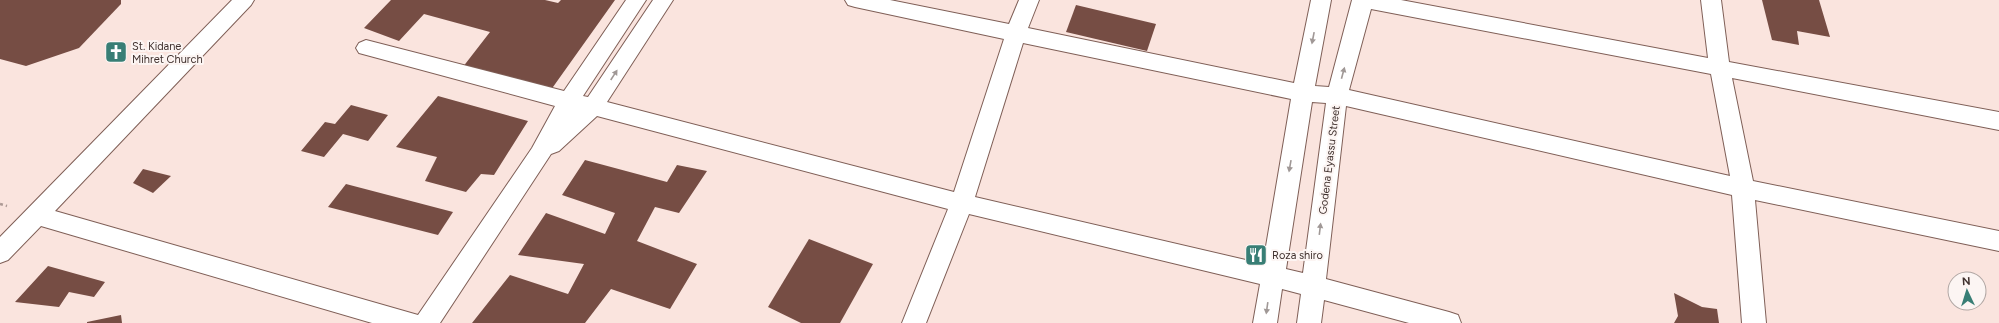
<svg xmlns="http://www.w3.org/2000/svg" width="1999" height="323" font-family="Figtree,sans-serif">
<style>
.building{fill:#764d44}
.lines{fill:none;stroke-linecap:round;stroke-linejoin:round}
.minor-casing{stroke:#7f5f57;stroke-width:2}
.path{stroke:#ad9a95;stroke-width:2.5;stroke-dasharray:3 3;stroke-linecap:butt}
.minor{fill:#fff;fill-rule:evenodd}
.oneway{fill:#a09896}
.labels{text-anchor:middle;stroke-width:4;stroke-linejoin:round;paint-order:stroke}
.poi-label{font-size:11px;fill:#40312e;stroke:#fcf5f3;text-anchor:start}
.street-label{font-size:11px;fill:#40312e;stroke:#fcf5f3}
</style>
<rect width="100%" height="100%" fill="#fae4de"/>
<g class="building">
<path d="M0,0H121V4L79,48L26,66L0,59Z"/>
<path d="M391,0H545L558,3L561,0H615L548,94L459,72L490,32L424,14L399,41L364,28Z"/>
<path d="M1762,0H1819L1830,37L1797,31L1799,45L1772,40Z"/>
<path d="M1076,5L1156,24L1147,51L1066,32Z"/>
<path d="M438,96L528,121L494,175L481,174L466,192L425,181L437,157L396,147Z"/>
<path d="M351,105L388,115L368,141L343,134L324,157L301,151L325,122L335,124Z"/>
<path d="M585,160L667,182L677,165L707,171L679,213L655,207L637,241L697,264L670,309L611,289L585,323H472L510,275L568,294L584,264L518,255L546,213L605,234L615,213L562,195Z"/>
<path d="M143,169L171,176L153,193L133,183Z"/>
<path d="M346,184L453,212L438,235L328,207Z"/>
<path d="M809,239L873,264L840,323H801L768,307Z"/>
<path d="M48,266L105,282L94,297L69,292L59,307L15,302Z"/>
<path d="M1674,293L1702,307L1717,309L1719,323H1674L1678,316Z"/>
<path d="M121,315L122,323H87V322Z"/>
</g>
<g class="lines">
<g class="minor-casing">
<path id="minor" d="M232,0H254L251,5L55,211L418,315L532,148L555,106L359,53L356,48L359,43L366,40L564,91L626,0H646L583,96L588,97L653,0H673L607,102L954,192L1004,39L855,7L848,5L845,0H890L1009,24L1019,0H1039L1028,28L1294,83L1311,0H1331L1315,86L1329,87L1352,0H1401L1708,58L1701,0H1721L1729,62L1999,112V130L1732,78L1753,181L1999,231V251L1755,200L1766,323H1742L1732,195L1346,106L1326,279L1449,312L1458,315L1461,323H1409L1324,300L1321,323H1297L1301,294L1282,289L1277,323H1253L1260,284L969,214L926,323H902L948,209L597,116L559,151L551,154L440,323H372L41,226L8,260L0,263V237ZM1371,9L1711,74L1730,176L1349,90ZM1023,43L1291,99L1263,264L975,197ZM1312,102L1326,103L1303,273L1286,269Z"/>
</g>
<path class="path" d="M0,204L7,206"/>
<use href="#minor" class="minor"/>
</g>
<defs><path id="oneway-solid" d="M-6-.8H1V-3.2L6.5 0L1 3.2V.8H-6Z"/></defs>
<g class="oneway">
<use href="#oneway-solid" transform="translate(1313 38) rotate(101)"/>
<use href="#oneway-solid" transform="translate(1343 73) rotate(-75)"/>
<use href="#oneway-solid" transform="translate(614 75) rotate(-57)"/>
<use href="#oneway-solid" transform="translate(1290 166) rotate(100)"/>
<use href="#oneway-solid" transform="translate(1320 229) rotate(-83)"/>
<use href="#oneway-solid" transform="translate(1267 308) rotate(98)"/>
</g>
<defs>
<g id="church-square" transform="scale(1.15)"><rect x="-9" y="-9" width="18" height="18" rx="4" fill="#387e75" stroke="#fcf5f3"/><path d="M-1.2-6h2.4v3.5h3.3v2.4h-3.3V6h-2.4V-.1h-3.3v-2.4h3.3Z" fill="#fff"/></g>
<g id="restaurant-square" transform="scale(1.15)"><rect x="-9" y="-9" width="18" height="18" rx="4" fill="#387e75" stroke="#fcf5f3"/><path d="M-5-6h1v4h1v-4h1v4h1v-4h1v5L-1.5 .5V6h-2V.5L-5-1ZM5-6V6H3V1.5H1.5Q1.5-4 5-6Z" fill="#fff"/></g>
</defs>
<g fill-rule="evenodd">
<use href="#church-square" x="116" y="52"/>
<use href="#restaurant-square" x="1256" y="255"/>
</g>
<g class="labels">
<g class="poi-label">
<text x="132" y="50">St. Kidane<tspan x="132" dy="13">Mihret Church</tspan></text>
<text x="1272" y="259">Roza shiro</text>
</g>
<g class="street-label">
<text transform="translate(1329 160) rotate(-83)" y="4">Godena Eyassu Street</text>
</g>
</g>
<g transform="translate(1967 291) rotate(356)"><circle r="19" fill="#fcf5f3" stroke="#b1a7a4"/>
<path d="M0-3L7 15L0 10L-7 15Z" fill="#387e75"/>
<text y="-6" font-size="11" font-weight="bold" text-anchor="middle" fill="#40312e">N</text>
</g>
</svg>
